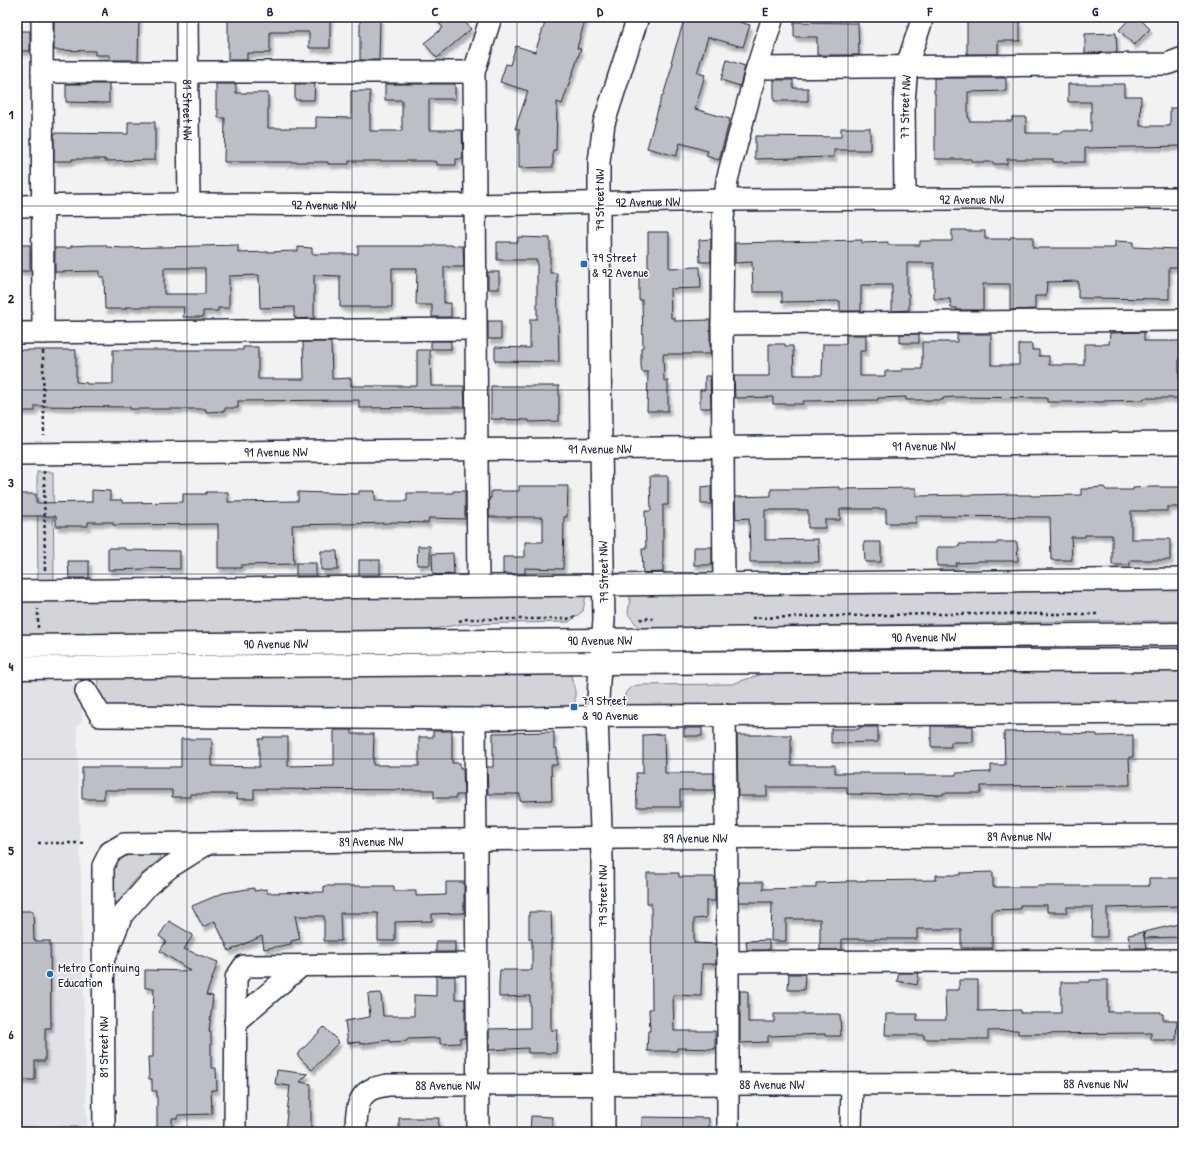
<svg xmlns="http://www.w3.org/2000/svg" width="1200" height="1149" font-family="'Patrick Hand',sans-serif">
<style>
.built{fill:#e2e2e6}
.green{fill:#d3d3d8;stroke:#7a7a8a}
.building{fill:#bebec6;stroke:#22223b;fill-rule:evenodd;filter:url(#shadow)}
.lines{fill:none;stroke-linecap:round;stroke-linejoin:round}
.minor-casing{stroke:#22223b;stroke-width:24}
.major-casing{stroke:#22223b;stroke-width:25}
.path{stroke:#22223b;stroke-width:2.5;stroke-dasharray:3 3;stroke-linecap:butt}
.minor{stroke:#fff;stroke-width:21}
.major{stroke:#fff;stroke-width:22}
.grid{fill:none;stroke:#22223b;stroke-width:1;stroke-opacity:0.55}
.poi-dot{fill:#1f6fb2;stroke:#fff;stroke-width:1.5}
.labels{text-anchor:middle;stroke-width:3;stroke-linejoin:round;paint-order:stroke}
.street-label{font-size:13px;fill:#22223b;stroke:#fff}
.poi-label{font-size:13px;fill:#22223b;stroke:#fff;text-anchor:start}
.neatline{fill:none;stroke:#22223b;stroke-width:1.5}
.grid-label{font-size:13px;text-anchor:middle;font-weight:bold;fill:#22223b}
</style>
<defs>
<filter id="shadow"><feDropShadow dx="2.5" dy="4.5" stdDeviation="1" flood-color="#0004"/></filter>
</defs>
<rect width="100%" height="100%" fill="#f2f2f3"/>
<filter id="ink" filterUnits="userSpaceOnUse"><feTurbulence type="fractalNoise" baseFrequency=".025" numOctaves="2"/><feDisplacementMap in="SourceGraphic" scale="8" xChannelSelector="R" yChannelSelector="G"/><feConvolveMatrix kernelMatrix="1 2 1 2 8 2 1 2 1" color-interpolation-filters="sRGB"/></filter>
<g filter="url(#ink)">
<path class="built" d="M82,673V721L77,726L87,1129H17V674Z"/>
<g class="green">
<path d="M37,472H53L54,587H38Z"/>
<path d="M1183,585V621H1103L640,629L628,614L631,590Z"/>
<path d="M586,594L583,611L569,622L462,624L415,632L17,637V595Z"/>
<path d="M1183,667V705L622,706C625,694 625,688 638,685L732,684L771,671Z"/>
<path d="M569,669L575,690V711H110C103,700 94,691 100,677Z"/>
<path d="M125,855H158L161,856L160,859L136,879L119,901L116,902L115,900L114,871L116,860Z"/>
<path d="M17,1127H80V1129H83V1132H17Z"/>
</g>
<g class="building">
<path d="M54,17H139L138,60H110V55H95V51L54,50Z"/>
<path d="M228,17H330V48H309V32H270V53H247V60H228Z"/>
<path d="M360,17H380L379,60H360Z"/>
<path d="M435,17H461L471,29L437,58L424,43L443,28Z"/>
<path d="M547,17H586L577,48L581,49L562,104L557,102L556,150H553V167L519,168V129H515L528,91L500,82L506,64L510,65L516,46L535,52Z"/>
<path d="M685,17H722L750,25L743,47L708,37L697,73L705,75L695,109L730,119L719,160L706,156L708,151L680,143L676,156L647,148L662,95L663,96L673,63L671,62Z"/>
<path d="M967,17H986V22H1020V41H998V54H967Z"/>
<path d="M1131,17H1138L1150,29L1134,45L1119,30Z"/>
<path d="M794,22L858,23L859,55H817V37H794Z"/>
<rect x="17" y="31" width="13" height="20"/>
<path d="M1116,33L1117,52L1085,53V34Z"/>
<path d="M727,60L745,66L740,86L721,80Z"/>
<path d="M934,78H1006V91L968,92V117H969V121H1012V117H1026V133H1062V131H1091V102H1068V84H1124V96H1141L1140,126H1170V108H1183V146L1085,148V162H1053V159H1007V164H993V162H972V159H935V93H934Z"/>
<path d="M774,80H793V88H808V101H774Z"/>
<path d="M66,84H109V103L66,102Z"/>
<path d="M216,84H236V93H268V128H316V117L351,118V91H370V131H402V100H385V84H455V99H429V130H462L463,159H456V165H437V162L432,161H349V164H328V162H224L225,118H218V109H216Z"/>
<path d="M295,84H315L314,100H295Z"/>
<path d="M128,122H155V160L105,161V159H72V161H54V133L128,134Z"/>
<path d="M841,128H870V150H834V157L755,159V136L841,137Z"/>
<path d="M952,230H966V231H985V239H1010V237H1033V248H1114L1115,247V241L1133,242V247L1177,249L1178,267H1169V299L1078,298V281L1047,282L1046,296H1035V309L1010,310V284H983V310H957V308H951L950,299H934V263H907V293L909,294V310L892,311V285H861V311H840V301L782,302V292H753L752,262L735,263V243L862,240V243L888,242V245H920V241H952Z"/>
<path d="M648,232H669V268L700,267L701,288L670,289L671,318H675V321L710,320V354H663L664,381H668V411H647L648,372H642L641,366V349L642,347H643L642,300H639V271H648Z"/>
<path d="M518,237L550,238V273H557L559,362L495,361V347L530,348V319H537V260H497V242H518Z"/>
<path d="M711,239V262H700L699,240Z"/>
<rect x="17" y="245" width="13" height="26"/>
<path d="M91,245H106V247L124,248L238,245V253L298,251V247L312,248V254H358V246H434V245H452V246H463L464,267H444V303H451V317H432V305H416L417,268H392V307H340V276L314,275V318L296,319V317H294V307L260,308L259,275L229,276V308H218V311H203V317H183L184,307H126V309H105L104,277H100V271L55,272V248H71V246ZM164,268H205V294H164Z"/>
<rect x="488" y="272" width="11" height="17"/>
<rect x="488" y="321" width="13" height="18"/>
<path d="M1144,332V341H1181V359H1179V398H1144V400L1104,401V402H1047V398L954,397L943,398V400H906V397L878,398V400L803,401V404H773V397L735,398L734,376H769V344H785V346H793L794,375H822L823,344H846V335H866V351H860V376H885V371H902V369H922V342H957V334H991V365H1019V344H1032V350H1039V356H1049V365H1084V344H1109L1110,333Z"/>
<rect x="900" y="334" width="19" height="9"/>
<rect x="431" y="341" width="20" height="8"/>
<path d="M303,342H331L332,379L351,378V386H417V350H430L431,386H464L465,407L359,408V400L238,401V408H225V411L206,412V409H130V407L35,406V411H17V350H76V382L87,383V384H113V350H243V347H258V379H304Z"/>
<path d="M705,376H710L711,408H700V390H705Z"/>
<path d="M491,386H559V421L529,422V420L491,419Z"/>
<path d="M650,476H668V505H663V572L643,573L642,549H646L645,511H651Z"/>
<path d="M519,486H568L567,517H564L563,569L525,568V574H503V557H525V542H543V517H489V498H491V491H519Z"/>
<path d="M711,486V504H701V487Z"/>
<path d="M839,487V489L916,488V496L1017,494L1018,495H1031V496L1081,495V489H1089V488L1104,487L1106,490H1133V488L1151,487H1183V507H1167V511H1131V539H1170V560H1130V565H1112V535H1085V537H1071L1072,560H1051L1050,517L916,516V523H886V509H840V520H825V528H808V510H765V540L818,539L819,562H750L749,518L736,519L735,497L771,496V489H808V488Z"/>
<path d="M92,490L110,491V500H122V503L183,502V494H206V492H228V502L298,501V492L359,494V491H375V501H407V493H453V491H465V519L429,518L428,523L391,522V523L292,525L294,564L241,565V568H218V524L113,525V522H88V526H56V516H17V494H36V503L92,502Z"/>
<path d="M864,542H881V562H865Z"/>
<path d="M997,542H1017L1018,561H977V562L956,563V566H937V547H959V544H997Z"/>
<path d="M418,546H430V565H417Z"/>
<rect x="694" y="547" width="18" height="18"/>
<path d="M108,548H125V550L180,551V569L145,568V569L108,570Z"/>
<path d="M321,551H337L338,570H321Z"/>
<path d="M453,553L454,574L433,575L432,554Z"/>
<rect x="359" y="560" width="21" height="15"/>
<path d="M68,561H89V578H69Z"/>
<rect x="296" y="563" width="20" height="13"/>
<path d="M931,726H973V742H951V747H931Z"/>
<path d="M859,727H878V742L831,743V729H859Z"/>
<rect x="684" y="728" width="18" height="8"/>
<path d="M334,730H352V734H374L373,765H388V766H419V737H433V731H452V763H460V768H463L464,795H456V798H434V790L254,789V799H237V794H190V797H172V790H104V799H82V767H181V739H212V766L259,767V739H264L263,737H288V766L334,765Z"/>
<path d="M1060,731V733L1097,734V736L1133,735V757H1129L1130,785L981,786V793H943V795L911,794V795L847,794V787H767V796H738L737,735H791V765H835V773H905V775H956V773L991,772V765H1005L1004,732Z"/>
<path d="M554,732V748H557V765H551L552,800L520,801V794H488L487,767H493V733Z"/>
<path d="M664,734L665,773H714V790H680V807H637L636,773H643V735Z"/>
<path d="M993,872V887H1037V886H1149V878H1180V906L1107,908V937H1092L1093,907H1067V912H1047V905H1020V909L994,910L992,912V948H961V929H917V939H842V950H820V919H786V941H771L772,902H739V882H763V889L803,888H816V883L846,882V881L936,880V875H960V873Z"/>
<path d="M647,873H679V877H715V901H706V918L694,919V943L716,944V964H702L701,996L673,995L674,1031H715V1049L677,1048V1051H647L648,1031H650L649,1009H652L651,903H647Z"/>
<path d="M446,882H464V913L432,914V921L395,922V941H378V913H340L341,941H324V916H295L300,939L291,941V944L264,949L262,936L229,951L215,921L203,927L192,906L223,893L254,888V891L266,889L267,893L324,892V886H394V891H416V896L446,895Z"/>
<path d="M17,911H33L34,941H50L51,1028H45V1061H35V1080H17Z"/>
<path d="M529,912H551L552,939H551V1030H557L556,1053H528V1048L489,1050V1029L530,1028V996L499,997V984L500,970H532V939H529Z"/>
<path d="M169,921L193,935L184,949L218,962L206,995L213,996L209,1032H211V1068H216L217,1090H211L212,1114L178,1115V1118H172V1129H157V1091H152V1079H149L148,1057H153V1015L154,988H145V970L191,971L160,951L166,941L159,936Z"/>
<path d="M1183,923V937L1145,938L1144,932Z"/>
<path d="M1143,932L1146,948H1131L1128,935Z"/>
<path d="M769,940V950H747L746,941Z"/>
<rect x="436" y="941" width="19" height="11"/>
<path d="M899,973H919L917,985L897,981Z"/>
<path d="M789,974H805L804,990H788Z"/>
<path d="M436,976H455V999H465V1038H460V1043L440,1044V1038L407,1039V1041L389,1042V1040L360,1044V1042L348,1043L345,1021L370,1017L368,994L381,993L383,1016H414V995L436,996Z"/>
<path d="M959,980H978V1011L1021,1010V1013H1061V982H1090V980H1108V1012H1161V1014H1163V1020H1177L1176,1040H1151V1033L1018,1034V1030L988,1031V1039H924V1035H885L886,1014H917V1020H946L945,990H959Z"/>
<path d="M740,991H748V1022H774V1014H840L841,1036H825V1034L768,1036V1042L740,1043Z"/>
<path d="M324,1027L339,1042L312,1070L297,1055Z"/>
<path d="M277,1070L308,1074L300,1082L311,1084V1132L285,1131L290,1086L275,1084Z"/>
<path d="M531,1116L552,1117V1132H530Z"/>
<path d="M642,1117L709,1118V1132H642Z"/>
<path d="M399,1118H439L438,1132H399Z"/>
</g>
<g class="lines">
<g class="minor-casing">
<g id="minor">
<path d="M42,17L43,333"/>
<path id="s1" d="M187,17L189,204"/>
<path d="M757,68L1167,64L1183,58"/>
<path d="M42,72H474"/>
<path id="s2" d="M905,199L904,103L907,65L923,17"/>
<path id="s3" d="M17,206L189,204L474,205L725,200L1183,198"/>
<path d="M722,324L1183,320"/>
<path d="M17,333L475,329"/>
<path id="s4" d="M17,454L1183,443"/>
<path d="M724,583L722,324L723,219L725,200L727,180L757,68L773,17"/>
<path d="M478,586L474,72L491,17"/>
<path d="M17,591L1183,579"/>
<path d="M86,691L101,716L475,719L620,716L1183,713"/>
<path d="M725,715L728,962V1132"/>
<path d="M475,719L478,1132"/>
<path d="M107,952L122,915L148,885L170,867L208,843"/>
<path d="M728,962L1183,960"/>
<path d="M235,1022L301,966"/>
<path id="s5" d="M104,1132L103,866L110,852L124,844L621,838L1183,835"/>
<path d="M235,1132L236,978L244,966L476,964"/>
<path id="s6" d="M356,1132C356,1116 356,1096 372,1089C377,1087 383,1086 388,1085L1183,1083"/>
<path d="M604,1132L602,857L597,716L599,682L604,620L601,449L599,220V162L604,123L638,17"/>
<path d="M851,1132L852,1084"/>
</g>
</g>
<g class="major-casing">
<g id="major">
<path id="s7" d="M17,646L1183,634"/>
<path d="M17,668L600,663L1183,660"/>
</g>
</g>
<g class="path">
<path d="M43,351L44,436"/>
<path d="M44,471L45,572"/>
<path d="M752,618L933,614H1099"/>
<path d="M640,620L644,618L653,619"/>
<path d="M459,621L467,619H567L576,616"/>
<path d="M38,628V609"/>
<path d="M38,843H83"/>
</g>
<use href="#minor" class="minor"/>
<use href="#major" class="major"/>
</g>
</g>
<path class="grid" d="M187,17V1132M352,17V1132M517,17V1132M683,17V1132M848,17V1132M1013,17V1132M17,206H1183M17,390H1183M17,574H1183M17,759H1183M17,943H1183"/>
<g class="poi-dot">
<rect x="580" y="260" width="8" height="8" rx="2"/>
<rect x="570" y="703" width="8" height="8" rx="2"/>
<circle cx="50" cy="974" r="4"/>
</g>
<g class="labels">
<g class="street-label">
<text dy="5" stroke="none"><textPath href="#s2" startOffset="92">77 Street NW</textPath></text>
<text dy="5" stroke="none"><textPath href="#s1" startOffset="93">81 Street NW</textPath></text>
<text dy="5" stroke="none"><textPath href="#s3" startOffset="955">92 Avenue NW</textPath></text>
<text transform="translate(599 200) rotate(-90)" y="5">79 Street NW</text>
<text dy="5" stroke="none"><textPath href="#s3" startOffset="631">92 Avenue NW</textPath></text>
<text dy="5" stroke="none"><textPath href="#s3" startOffset="307">92 Avenue NW</textPath></text>
<text dy="5" stroke="none"><textPath href="#s4" startOffset="907">91 Avenue NW</textPath></text>
<text dy="5" stroke="none"><textPath href="#s4" startOffset="583">91 Avenue NW</textPath></text>
<text dy="5" stroke="none"><textPath href="#s4" startOffset="259">91 Avenue NW</textPath></text>
<text transform="translate(603 572) rotate(-91)" y="5">79 Street NW</text>
<text dy="5" stroke="none"><textPath href="#s7" startOffset="907">90 Avenue NW</textPath></text>
<text dy="5" stroke="none"><textPath href="#s7" startOffset="583">90 Avenue NW</textPath></text>
<text dy="5" stroke="none"><textPath href="#s7" startOffset="259">90 Avenue NW</textPath></text>
<text dy="5" stroke="none"><textPath href="#s5" startOffset="1193">89 Avenue NW</textPath></text>
<text dy="5" stroke="none"><textPath href="#s5" startOffset="869">89 Avenue NW</textPath></text>
<text dy="5" stroke="none"><textPath href="#s5" startOffset="545">89 Avenue NW</textPath></text>
<text transform="translate(602 896) rotate(-90)" y="5">79 Street NW</text>
<text transform="translate(103 1047) rotate(-90)" y="5">81 Street NW</text>
<text dy="5" stroke="none"><textPath href="#s6" startOffset="773">88 Avenue NW</textPath></text>
<text dy="5" stroke="none"><textPath href="#s6" startOffset="449">88 Avenue NW</textPath></text>
<text dy="5" stroke="none"><textPath href="#s6" startOffset="125">88 Avenue NW</textPath></text>
</g>
<g class="poi-label">
<text x="592" y="262">79 Street<tspan x="592" dy="15">&amp; 92 Avenue</tspan></text>
<text x="582" y="705">79 Street<tspan x="582" dy="15">&amp; 90 Avenue</tspan></text>
<text x="58" y="972">Metro Continuing<tspan x="58" dy="15">Education</tspan></text>
</g>
</g>
<rect width="1200" height="1149" fill="none" stroke="#fff" stroke-width="44"/>
<rect x="22" y="22" width="1156" height="1105" class="neatline"/>
<g class="grid-label">
<text x="105" y="16">A</text>
<text x="270" y="16">B</text>
<text x="435" y="16">C</text>
<text x="600" y="16">D</text>
<text x="765" y="16">E</text>
<text x="930" y="16">F</text>
<text x="1095" y="16">G</text>
<text x="11" y="119">1</text>
<text x="11" y="303">2</text>
<text x="11" y="487">3</text>
<text x="11" y="671">4</text>
<text x="11" y="855">5</text>
<text x="11" y="1039">6</text>
</g>
</svg>
